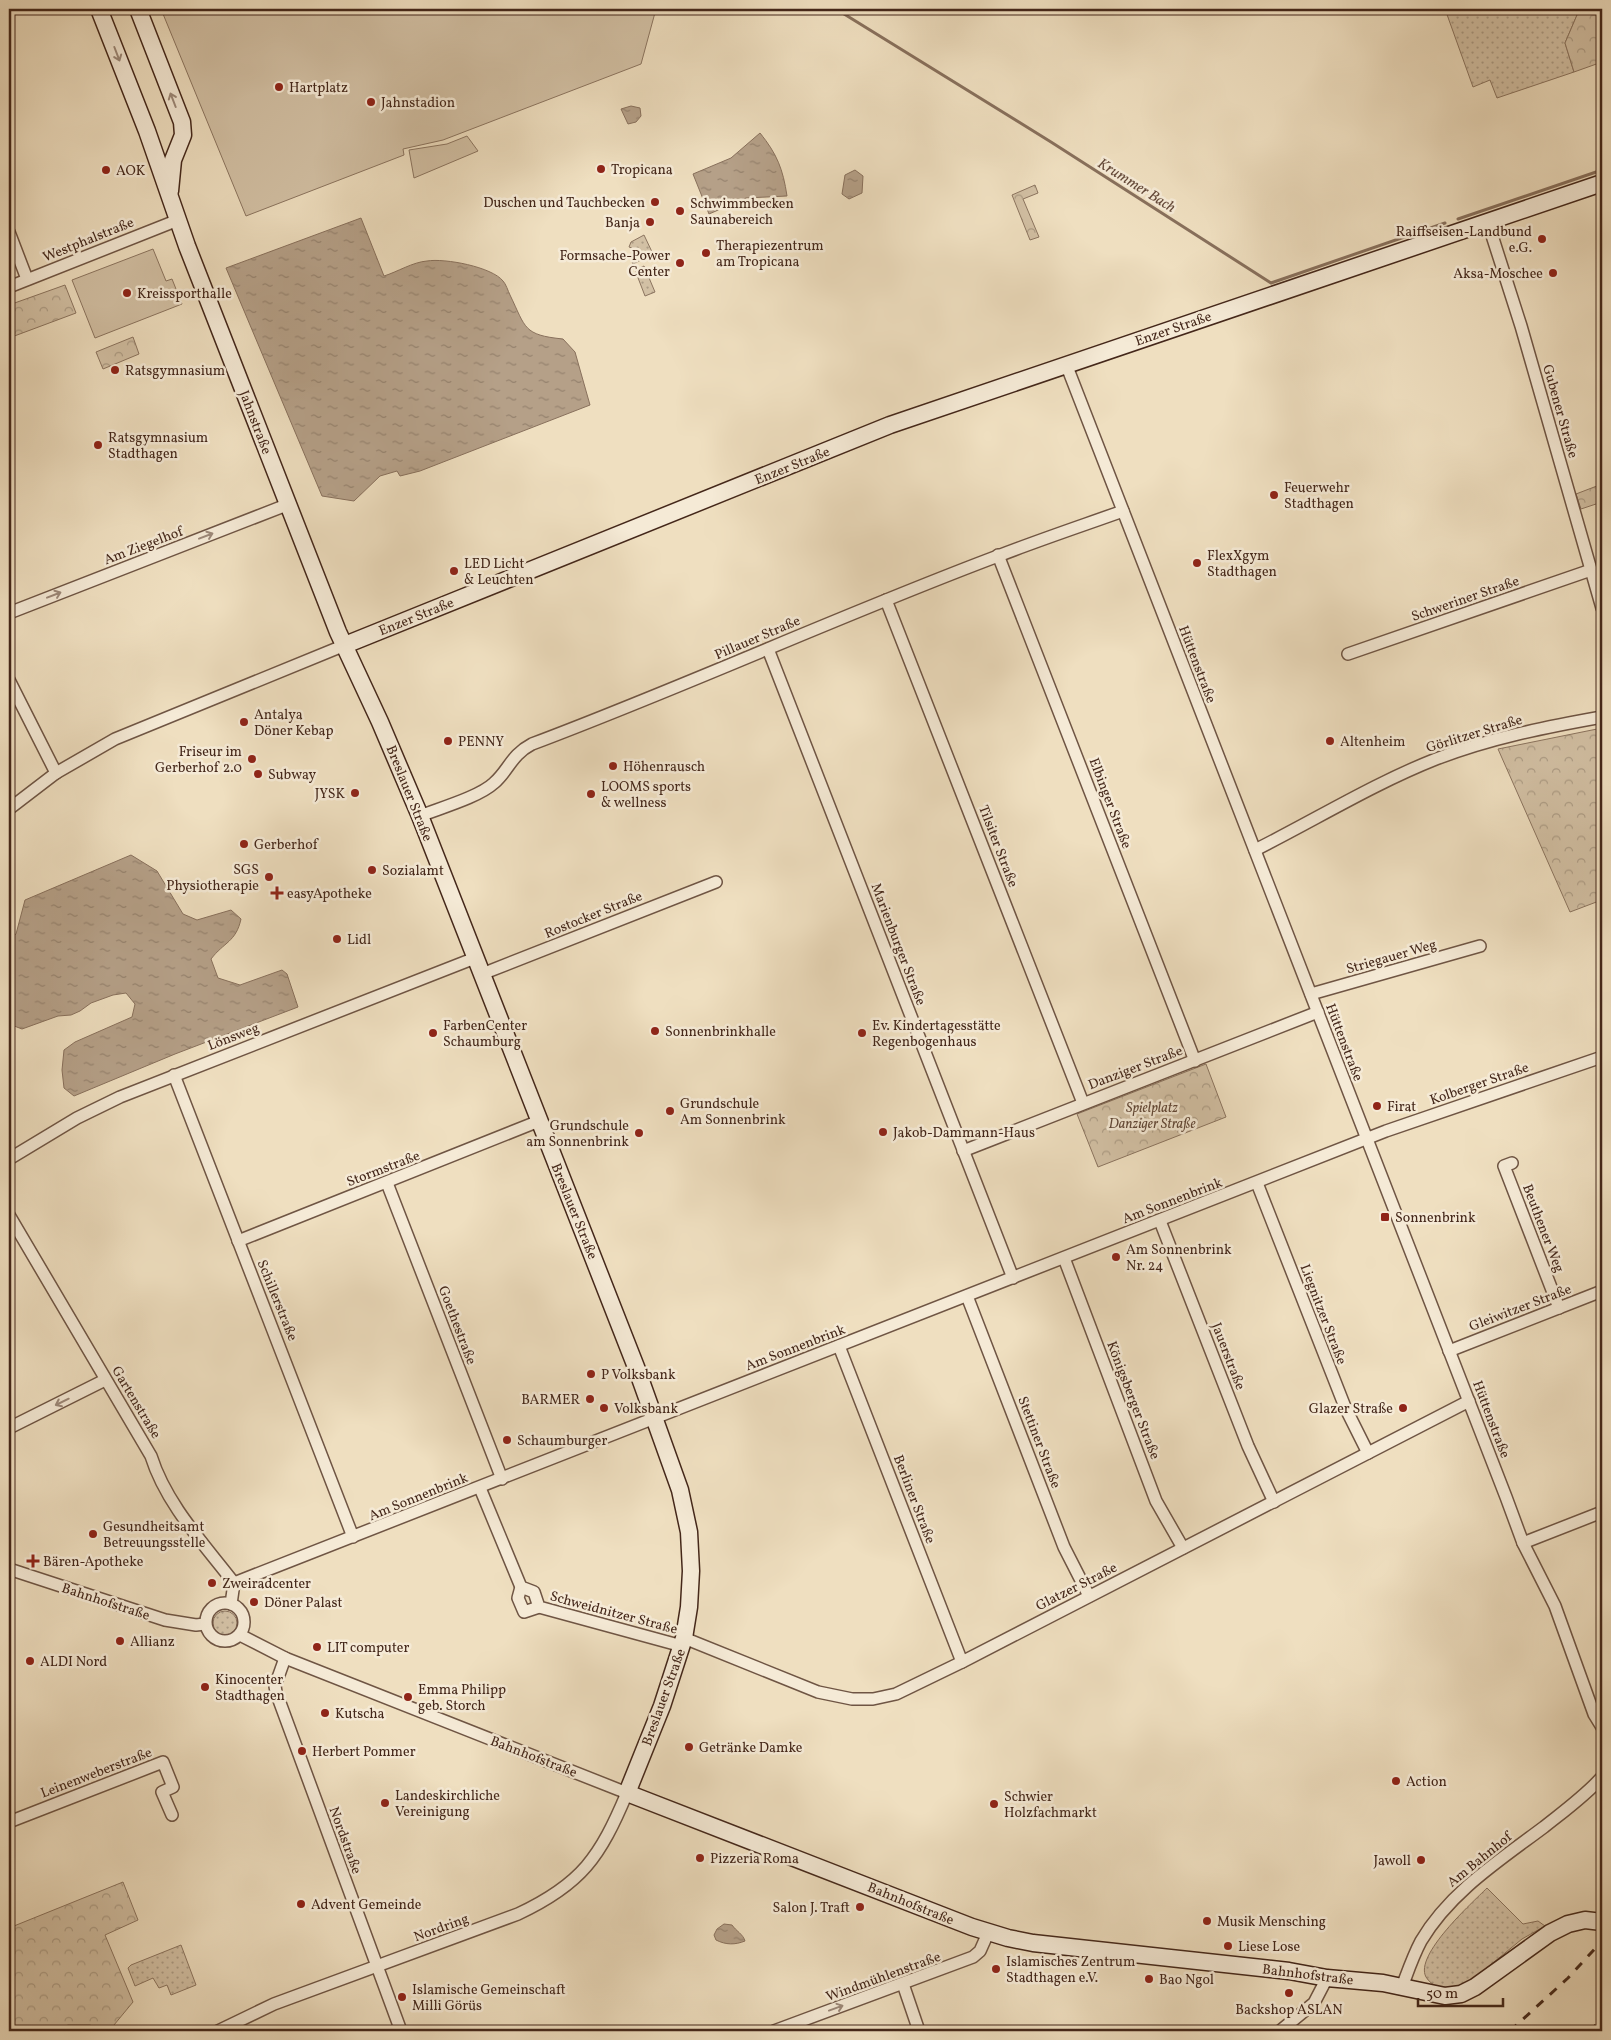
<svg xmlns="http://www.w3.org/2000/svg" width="1611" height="2040" font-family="Vollkorn,serif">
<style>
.grass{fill:url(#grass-dots);stroke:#8b745f}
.forest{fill:url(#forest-crowns);stroke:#8b745f}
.garden{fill:#d2c0a4;stroke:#8b745f}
.water{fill:url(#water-ripples);stroke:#88705c}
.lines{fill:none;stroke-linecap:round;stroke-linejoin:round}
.stream{stroke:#88705c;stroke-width:3}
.minor-casing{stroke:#6f5544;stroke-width:14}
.secondary-casing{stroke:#44271a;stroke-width:19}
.minor{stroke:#f5ead6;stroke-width:11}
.secondary{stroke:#f5ead6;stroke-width:16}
.rail{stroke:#44271a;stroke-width:3;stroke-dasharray:9 9;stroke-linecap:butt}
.oneway{stroke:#9c8878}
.poi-dot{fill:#8f2418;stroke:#f5ead6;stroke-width:2}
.labels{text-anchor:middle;stroke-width:5;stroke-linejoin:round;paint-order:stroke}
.poi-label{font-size:14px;fill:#44271a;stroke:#f5ead6;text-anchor:start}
.street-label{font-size:14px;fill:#44271a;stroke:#f5ead6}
.park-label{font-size:14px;font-style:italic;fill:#604636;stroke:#f5ead6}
.water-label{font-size:15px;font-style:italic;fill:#664b3b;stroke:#f5ead6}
</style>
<defs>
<pattern id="grass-dots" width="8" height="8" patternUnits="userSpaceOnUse" patternTransform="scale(1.25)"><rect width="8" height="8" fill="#d2c0a4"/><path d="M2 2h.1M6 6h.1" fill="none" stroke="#ac9c85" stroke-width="1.8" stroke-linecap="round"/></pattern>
<pattern id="forest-crowns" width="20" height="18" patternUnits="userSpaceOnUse" patternTransform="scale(1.25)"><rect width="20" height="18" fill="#d2c0a4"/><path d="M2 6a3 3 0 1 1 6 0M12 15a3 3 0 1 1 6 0" fill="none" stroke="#ac9c85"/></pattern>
<pattern id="water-ripples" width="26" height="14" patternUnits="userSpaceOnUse" patternTransform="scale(1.25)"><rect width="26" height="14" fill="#b5a088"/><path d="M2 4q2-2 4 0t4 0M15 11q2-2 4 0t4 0" fill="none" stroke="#95826e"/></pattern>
</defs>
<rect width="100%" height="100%" fill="#efdfc0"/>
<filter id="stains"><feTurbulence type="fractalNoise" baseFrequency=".004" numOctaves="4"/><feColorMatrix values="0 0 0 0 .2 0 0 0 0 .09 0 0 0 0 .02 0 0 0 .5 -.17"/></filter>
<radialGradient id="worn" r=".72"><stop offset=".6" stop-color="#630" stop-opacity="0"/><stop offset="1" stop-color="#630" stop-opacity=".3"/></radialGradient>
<g class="grass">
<path d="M1445,9H1577V15L1565,43L1574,72L1497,98L1490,80L1473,87Z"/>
<path d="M644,235L653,254L633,264L630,257L632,256V248L629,247L631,242Z"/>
<path d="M644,266L655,292L645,296L635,270Z"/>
<circle cx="225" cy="1623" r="12"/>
<path d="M1487,1888L1523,1924L1538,1921L1545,1926L1522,1939L1477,1976L1464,1984L1448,1988H1437C1434,1985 1428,1981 1426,1977C1414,1955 1472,1903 1487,1888Z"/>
<path d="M181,1945L196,1985L171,1995L167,1985L159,1988L153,1978L135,1986L128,1968L131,1965Z"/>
</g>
<g class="forest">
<path d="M1577,9H1602V62L1574,72L1565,43L1577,15Z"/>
<path d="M1035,185L1038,193L1023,199L1039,237L1030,240L1012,195Z"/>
<path d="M65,285L76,313L9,338V305Z"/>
<path d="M133,337L139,354L103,369L96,352Z"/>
<path d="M1602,484V502L1581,509L1576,494Z"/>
<path d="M1602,728V908L1599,901L1570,912L1498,749Z"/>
<path d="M1206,1064L1226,1117L1098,1167L1077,1114Z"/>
<path d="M123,1882L138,1920L105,1935L133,2002L109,2031H103L90,2025H68L54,2031H9V1928Z"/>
</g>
<g class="garden">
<path d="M161,9H656L641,64L443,140L403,149L404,155L246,216Z"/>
<path d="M467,136L478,151L414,178L409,150L447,144Z"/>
<path d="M153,249L166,281L172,279L182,304L95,338L72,280Z"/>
</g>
<g class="water">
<path d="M631,106L640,108L641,116L636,122L628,124L621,109Z"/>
<path d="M760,133C777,154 783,169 787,196L746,198L709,214L693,174L731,158Z"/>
<path d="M855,170L863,176L862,193L849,199L842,194L845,175Z"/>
<path d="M361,218L384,276C397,272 413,262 427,261C445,258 492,267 503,281C506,284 508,291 510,295C526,328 523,335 563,339L575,352L590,405L420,471L400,476L397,471L380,476L354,501L322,496L226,268Z"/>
<path d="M131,855L157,871L183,914L197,920L231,910L241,919C236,942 224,942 211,959L218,978L240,985L282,970L287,974L298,1007L175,1054L74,1096L64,1088L62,1070L64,1050L75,1042L132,1017L135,1004L126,993L113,995L91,1003L80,1011L71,1015L58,1016L22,1029L9,1024V940L16,934L25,900Z"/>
<path d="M724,1924L732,1925C736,1931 743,1934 745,1941C735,1945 726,1945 716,1940L714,1935L717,1929Z"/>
</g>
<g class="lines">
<g class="stream">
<path d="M836,9L1051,142L1271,283L1445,223"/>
<path d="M1458,219L1602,170"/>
</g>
<g class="minor-casing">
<g id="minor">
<path d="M1488,223L1521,326L1602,608"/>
<path d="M9,232L27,279"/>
<path d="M9,287L178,220"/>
<path d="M1066,364L1506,1497L1523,1543L1555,1606L1594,1714L1602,1727"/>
<path d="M998,555L1195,1061"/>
<path d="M886,600L1083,1103"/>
<path d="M9,613L289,504"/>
<path d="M768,649L1013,1278"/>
<path d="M1348,654L1591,570"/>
<path d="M9,680L56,773"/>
<path d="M9,809L56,773L115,739L345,645"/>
<path d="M420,816C440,808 479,797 494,783C509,770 511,755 532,744C689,685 841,615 998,556C1039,540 1081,526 1123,511"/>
<path d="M1255,850C1315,820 1373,784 1436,759C1490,738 1546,727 1602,717"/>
<path d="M482,974L716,882"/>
<path d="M1311,994L1480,946"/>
<path d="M174,1075L353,1537"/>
<path d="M963,1151L1318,1012"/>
<path d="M9,1159L77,1118L120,1097L475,958"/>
<path d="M1512,1163L1504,1166L1559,1308"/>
<path d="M387,1183L502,1479"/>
<path d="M1257,1183L1345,1407L1368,1453"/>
<path d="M9,1215L151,1456C166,1504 204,1544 234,1583L231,1604"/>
<path d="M1160,1221L1248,1446L1274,1502"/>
<path d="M238,1241L539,1121"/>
<path d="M1064,1258L1156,1501L1183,1548"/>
<path d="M967,1296L1064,1547L1089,1596"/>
<path d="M839,1346L962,1662"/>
<path d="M1449,1351L1602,1291"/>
<path d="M9,1428L105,1380"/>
<path d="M480,1488L521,1587L534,1592L539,1607L682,1646"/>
<path d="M1523,1543L1602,1512"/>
<path d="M9,1569L165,1620L196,1625L205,1624"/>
<path d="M234,1583L1386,1131L1602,1057"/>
<path d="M521,1587L518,1598L524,1612L539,1607"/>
<circle cx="225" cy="1622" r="19"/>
<path d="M684,1638L818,1692L852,1699H873L896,1694L962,1662L1469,1401"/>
<path d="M285,1658L275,1686L276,1692L401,2031"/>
<path d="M9,1822L163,1762L173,1787L162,1792L172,1815"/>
<path d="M903,1984L919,2031"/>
<path d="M1402,1987C1408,1971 1413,1956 1421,1941C1450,1892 1500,1860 1544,1827C1564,1811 1585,1796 1602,1777"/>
<path d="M218,2031L274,2004L518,1914C582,1884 600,1857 627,1793L285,1658L240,1635"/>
<path d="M774,2031L973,1957L980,1951L988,1933"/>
<path d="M1280,2031L1314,2003L1327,1978"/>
</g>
</g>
<g class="secondary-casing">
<g id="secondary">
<path d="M99,9L147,131L187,246L338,632L380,722L420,816L636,1367L680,1490L689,1532L691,1571L689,1607L684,1638L662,1706L627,1793L972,1927L1008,1938L1033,1943L1289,1971L1327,1978L1383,1983L1445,1996L1461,1994L1475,1987L1550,1933L1568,1924L1585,1920L1602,1922"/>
<path d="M138,9L182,122L183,135L173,160L170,191"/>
<path d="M345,645L890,425L1602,183"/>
</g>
</g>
<use href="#minor" class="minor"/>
<use href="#secondary" class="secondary"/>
<g class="rail">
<path d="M1510,2031L1568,1978L1602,1941"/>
<path d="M1589,2031L1602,2020"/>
</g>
</g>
<defs><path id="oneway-shaft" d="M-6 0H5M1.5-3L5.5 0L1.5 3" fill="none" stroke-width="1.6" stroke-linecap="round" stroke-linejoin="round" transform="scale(1.25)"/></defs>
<g class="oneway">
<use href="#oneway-shaft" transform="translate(117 54) rotate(69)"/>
<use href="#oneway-shaft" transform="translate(173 100) rotate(-111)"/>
<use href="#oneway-shaft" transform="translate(206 536) rotate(-21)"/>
<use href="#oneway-shaft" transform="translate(54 595) rotate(-21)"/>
<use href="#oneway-shaft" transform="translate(62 1402) rotate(154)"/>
<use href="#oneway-shaft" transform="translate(836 2008) rotate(-20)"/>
</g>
<g class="poi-dot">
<circle cx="279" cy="87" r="5"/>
<circle cx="371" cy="102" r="5"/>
<circle cx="601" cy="169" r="5"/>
<circle cx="106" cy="170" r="5"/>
<circle cx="655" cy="202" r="5"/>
<circle cx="680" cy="211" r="5"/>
<circle cx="650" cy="222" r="5"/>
<circle cx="1542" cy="239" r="5"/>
<circle cx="706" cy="253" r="5"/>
<circle cx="680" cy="263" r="5"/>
<circle cx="1553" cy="273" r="5"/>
<circle cx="127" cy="293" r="5"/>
<circle cx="115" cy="370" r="5"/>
<circle cx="98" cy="445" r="5"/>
<circle cx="1274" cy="495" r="5"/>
<circle cx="1197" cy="563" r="5"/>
<circle cx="454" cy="571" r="5"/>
<circle cx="244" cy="722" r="5"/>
<circle cx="448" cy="741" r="5"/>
<circle cx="1330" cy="741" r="5"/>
<circle cx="252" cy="759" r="5"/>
<circle cx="613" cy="766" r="5"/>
<circle cx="258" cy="774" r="5"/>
<circle cx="355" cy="793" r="5"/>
<circle cx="591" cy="794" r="5"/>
<circle cx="244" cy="844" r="5"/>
<circle cx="372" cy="870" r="5"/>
<circle cx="269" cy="877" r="5"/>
<path d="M274.5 885.5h5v5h5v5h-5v5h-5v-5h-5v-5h5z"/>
<circle cx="337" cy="939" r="5"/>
<circle cx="655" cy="1031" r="5"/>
<circle cx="433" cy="1033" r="5"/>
<circle cx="862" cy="1033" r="5"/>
<circle cx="1377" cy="1106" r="5"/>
<circle cx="670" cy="1111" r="5"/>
<circle cx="883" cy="1132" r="5"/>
<circle cx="639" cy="1133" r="5"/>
<rect x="1380" y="1212" width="10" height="10" rx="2.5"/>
<circle cx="1116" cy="1257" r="5"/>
<circle cx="591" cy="1374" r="5"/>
<circle cx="590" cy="1399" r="5"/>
<circle cx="604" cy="1408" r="5"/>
<circle cx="1403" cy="1408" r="5"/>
<circle cx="507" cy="1440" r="5"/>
<circle cx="93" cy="1534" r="5"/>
<path d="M30.5 1553.5h5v5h5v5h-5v5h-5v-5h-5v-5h5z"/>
<circle cx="212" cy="1583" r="5"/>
<circle cx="254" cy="1602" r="5"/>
<circle cx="120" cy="1641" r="5"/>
<circle cx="317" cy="1647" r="5"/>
<circle cx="30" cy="1661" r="5"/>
<circle cx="205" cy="1687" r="5"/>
<circle cx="408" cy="1697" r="5"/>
<circle cx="325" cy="1713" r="5"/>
<circle cx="689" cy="1747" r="5"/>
<circle cx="302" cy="1751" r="5"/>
<circle cx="1396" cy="1781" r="5"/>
<circle cx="385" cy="1803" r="5"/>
<circle cx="994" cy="1804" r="5"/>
<circle cx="700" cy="1858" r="5"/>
<circle cx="1421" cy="1860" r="5"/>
<circle cx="301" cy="1904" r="5"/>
<circle cx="860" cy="1907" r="5"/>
<circle cx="1207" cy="1921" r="5"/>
<circle cx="1228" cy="1946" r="5"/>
<circle cx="996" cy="1969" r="5"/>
<circle cx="1149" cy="1979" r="5"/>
<circle cx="1289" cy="1993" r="5"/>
<circle cx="402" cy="1997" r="5"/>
</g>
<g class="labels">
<g class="poi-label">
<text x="289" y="92">Hartplatz</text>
<text x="381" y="107">Jahnstadion</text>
<text x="611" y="174">Tropicana</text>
<text x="116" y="175">AOK</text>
<text x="645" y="207" text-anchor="end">Duschen und Tauchbecken</text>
<text x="690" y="208">Schwimmbecken<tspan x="690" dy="16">Saunabereich</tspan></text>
<text x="640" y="227" text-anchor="end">Banja</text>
<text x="1532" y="236" text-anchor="end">Raiffseisen-Landbund<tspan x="1532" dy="16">e.G.</tspan></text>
<text x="716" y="250">Therapiezentrum<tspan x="716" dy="16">am Tropicana</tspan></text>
<text x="670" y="260" text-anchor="end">Formsache-Power<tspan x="670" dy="16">Center</tspan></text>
<text x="1543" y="278" text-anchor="end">Aksa-Moschee</text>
<text x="137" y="298">Kreissporthalle</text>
<text x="125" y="375">Ratsgymnasium</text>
<text x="108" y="442">Ratsgymnasium<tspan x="108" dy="16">Stadthagen</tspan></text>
<text x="1284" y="492">Feuerwehr<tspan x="1284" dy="16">Stadthagen</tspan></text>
<text x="1207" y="560">FlexXgym<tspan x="1207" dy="16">Stadthagen</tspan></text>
<text x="464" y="568">LED Licht<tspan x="464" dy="16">&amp; Leuchten</tspan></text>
<text x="254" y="719">Antalya<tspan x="254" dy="16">Döner Kebap</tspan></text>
<text x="458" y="746">PENNY</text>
<text x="1340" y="746">Altenheim</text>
<text x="242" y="756" text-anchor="end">Friseur im<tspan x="242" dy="16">Gerberhof 2.0</tspan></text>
<text x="623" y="771">Höhenrausch</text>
<text x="268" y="779">Subway</text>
<text x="601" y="791">LOOMS sports<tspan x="601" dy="16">&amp; wellness</tspan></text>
<text x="345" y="798" text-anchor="end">JYSK</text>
<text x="254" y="849">Gerberhof</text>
<text x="259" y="874" text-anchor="end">SGS<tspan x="259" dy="16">Physiotherapie</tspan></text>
<text x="382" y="875">Sozialamt</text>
<text x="287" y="898">easyApotheke</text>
<text x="347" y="944">Lidl</text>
<text x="443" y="1030">FarbenCenter<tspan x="443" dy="16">Schaumburg</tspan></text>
<text x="872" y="1030">Ev. Kindertagesstätte<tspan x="872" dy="16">Regenbogenhaus</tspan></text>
<text x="665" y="1036">Sonnenbrinkhalle</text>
<text x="680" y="1108">Grundschule<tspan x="680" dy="16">Am Sonnenbrink</tspan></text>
<text x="1387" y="1111">Firat</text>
<text x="629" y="1130" text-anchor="end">Grundschule<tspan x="629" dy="16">am Sonnenbrink</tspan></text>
<text x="893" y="1137">Jakob-Dammann-Haus</text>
<text x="1395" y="1222">Sonnenbrink</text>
<text x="1126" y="1254">Am Sonnenbrink<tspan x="1126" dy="16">Nr. 24</tspan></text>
<text x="601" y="1379">P Volksbank</text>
<text x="580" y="1404" text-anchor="end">BARMER</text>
<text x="614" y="1413">Volksbank</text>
<text x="1393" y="1413" text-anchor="end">Glazer Straße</text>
<text x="517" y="1445">Schaumburger</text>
<text x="103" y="1531">Gesundheitsamt<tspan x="103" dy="16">Betreuungsstelle</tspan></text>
<text x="43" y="1566">Bären-Apotheke</text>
<text x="222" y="1588">Zweiradcenter</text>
<text x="264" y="1607">Döner Palast</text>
<text x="130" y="1646">Allianz</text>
<text x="327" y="1652">LIT computer</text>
<text x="40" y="1666">ALDI Nord</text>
<text x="215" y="1684">Kinocenter<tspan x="215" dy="16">Stadthagen</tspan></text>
<text x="418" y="1694">Emma Philipp<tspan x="418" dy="16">geb. Storch</tspan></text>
<text x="335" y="1718">Kutscha</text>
<text x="699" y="1752">Getränke Damke</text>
<text x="312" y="1756">Herbert Pommer</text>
<text x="1406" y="1786">Action</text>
<text x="395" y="1800">Landeskirchliche<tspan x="395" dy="16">Vereinigung</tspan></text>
<text x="1004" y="1801">Schwier<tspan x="1004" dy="16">Holzfachmarkt</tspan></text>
<text x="710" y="1863">Pizzeria Roma</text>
<text x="1411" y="1865" text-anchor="end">Jawoll</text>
<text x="311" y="1909">Advent Gemeinde</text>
<text x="850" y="1912" text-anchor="end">Salon J. Traft</text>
<text x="1217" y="1926">Musik Mensching</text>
<text x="1238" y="1951">Liese Lose</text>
<text x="1006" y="1966">Islamisches Zentrum<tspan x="1006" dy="16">Stadthagen e.V.</tspan></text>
<text x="1159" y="1984">Bao Ngol</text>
<text x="412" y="1994">Islamische Gemeinschaft<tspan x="412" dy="16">Milli Görüs</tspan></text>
<text x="1289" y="2014" text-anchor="middle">Backshop ASLAN</text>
</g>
<g class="street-label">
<text transform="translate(88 239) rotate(-22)" y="5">Westphalstraße</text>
<text transform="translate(1173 328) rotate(-19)" y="5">Enzer Straße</text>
<text transform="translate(1561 411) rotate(74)" y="5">Gubener Straße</text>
<text transform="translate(256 422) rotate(69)" y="5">Jahnstraße</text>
<text transform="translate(792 465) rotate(-22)" y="5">Enzer Straße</text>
<text transform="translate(143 545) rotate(-21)" y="5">Am Ziegelhof</text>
<text transform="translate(1465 598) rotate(-19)" y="5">Schweriner Straße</text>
<text transform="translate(416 616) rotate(-22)" y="5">Enzer Straße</text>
<text transform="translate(757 637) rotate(-23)" y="5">Pillauer Straße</text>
<text transform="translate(1198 664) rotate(69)" y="5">Hüttenstraße</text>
<text transform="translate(1474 733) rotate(-17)" y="5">Görlitzer Straße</text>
<text transform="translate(410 793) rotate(68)" y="5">Breslauer Straße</text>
<text transform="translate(1111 803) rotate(69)" y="5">Elbinger Straße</text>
<text transform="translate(999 846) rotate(69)" y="5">Tilsiter Straße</text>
<text transform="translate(593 914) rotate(-22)" y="5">Rostocker Straße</text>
<text transform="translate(899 944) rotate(69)" y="5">Marienburger Straße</text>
<text transform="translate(1391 956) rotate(-16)" y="5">Striegauer Weg</text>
<text transform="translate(233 1036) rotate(-21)" y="5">Lönsweg</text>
<text transform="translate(1345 1042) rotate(69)" y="5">Hüttenstraße</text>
<text transform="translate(1135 1067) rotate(-21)" y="5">Danziger Straße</text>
<text transform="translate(1479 1083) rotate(-19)" y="5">Kolberger Straße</text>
<text transform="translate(383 1168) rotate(-21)" y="5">Stormstraße</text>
<text transform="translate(1172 1200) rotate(-21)" y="5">Am Sonnenbrink</text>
<text transform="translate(575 1211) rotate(68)" y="5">Breslauer Straße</text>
<text transform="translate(1544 1228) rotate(69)" y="5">Beuthener Weg</text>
<text transform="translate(278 1300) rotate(68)" y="5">Schillerstraße</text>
<text transform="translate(1520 1307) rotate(-21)" y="5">Gleiwitzer Straße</text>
<text transform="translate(1324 1314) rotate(69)" y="5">Liegnitzer Straße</text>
<text transform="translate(458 1325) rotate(69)" y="5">Goethestraße</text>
<text transform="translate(795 1347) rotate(-21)" y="5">Am Sonnenbrink</text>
<text transform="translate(1229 1356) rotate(69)" y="5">Jauerstraße</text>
<text transform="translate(1134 1400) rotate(69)" y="5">Königsberger Straße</text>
<text transform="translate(137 1402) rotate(59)" y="5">Gartenstraße</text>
<text transform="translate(1492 1419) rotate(69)" y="5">Hüttenstraße</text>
<text transform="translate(1040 1442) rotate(69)" y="5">Stettiner Straße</text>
<text transform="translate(418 1496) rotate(-22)" y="5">Am Sonnenbrink</text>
<text transform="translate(915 1499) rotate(69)" y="5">Berliner Straße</text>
<text transform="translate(1076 1586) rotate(-27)" y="5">Glatzer Straße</text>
<text transform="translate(106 1601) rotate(18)" y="5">Bahnhofstraße</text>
<text transform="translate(614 1612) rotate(15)" y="5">Schweidnitzer Straße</text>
<text transform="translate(663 1697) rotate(-70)" y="5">Breslauer Straße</text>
<text transform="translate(534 1756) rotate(21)" y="5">Bahnhofstraße</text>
<text transform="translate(96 1772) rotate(-21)" y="5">Leinenweberstraße</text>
<text transform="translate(346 1840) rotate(70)" y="5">Nordstraße</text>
<text transform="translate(1479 1859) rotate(-39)" y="5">Am Bahnhof</text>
<text transform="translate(911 1903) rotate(22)" y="5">Bahnhofstraße</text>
<text transform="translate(441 1927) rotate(-20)" y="5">Nordring</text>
<text transform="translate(1308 1974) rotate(7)" y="5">Bahnhofstraße</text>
<text transform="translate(883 1976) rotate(-20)" y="5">Windmühlenstraße</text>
</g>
<g class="park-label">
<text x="1152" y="1112">Spielplatz<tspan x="1152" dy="16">Danziger Straße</tspan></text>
</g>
<g class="water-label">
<text transform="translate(1137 185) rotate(32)" y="5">Krummer Bach</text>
</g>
</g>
<rect width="1611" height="2040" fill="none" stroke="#efdfc0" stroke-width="30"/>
<rect x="10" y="10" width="1591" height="2020" fill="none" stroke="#44271a" stroke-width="2.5"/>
<rect x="15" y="15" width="1581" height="2010" fill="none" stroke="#44271a"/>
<path d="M1418 1998v8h85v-8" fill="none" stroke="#44271a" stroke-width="2.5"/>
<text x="1426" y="1998" font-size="15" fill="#44271a" stroke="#f5ead6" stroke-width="4" paint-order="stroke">50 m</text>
<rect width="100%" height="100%" filter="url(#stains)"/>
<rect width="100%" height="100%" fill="url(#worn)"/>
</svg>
